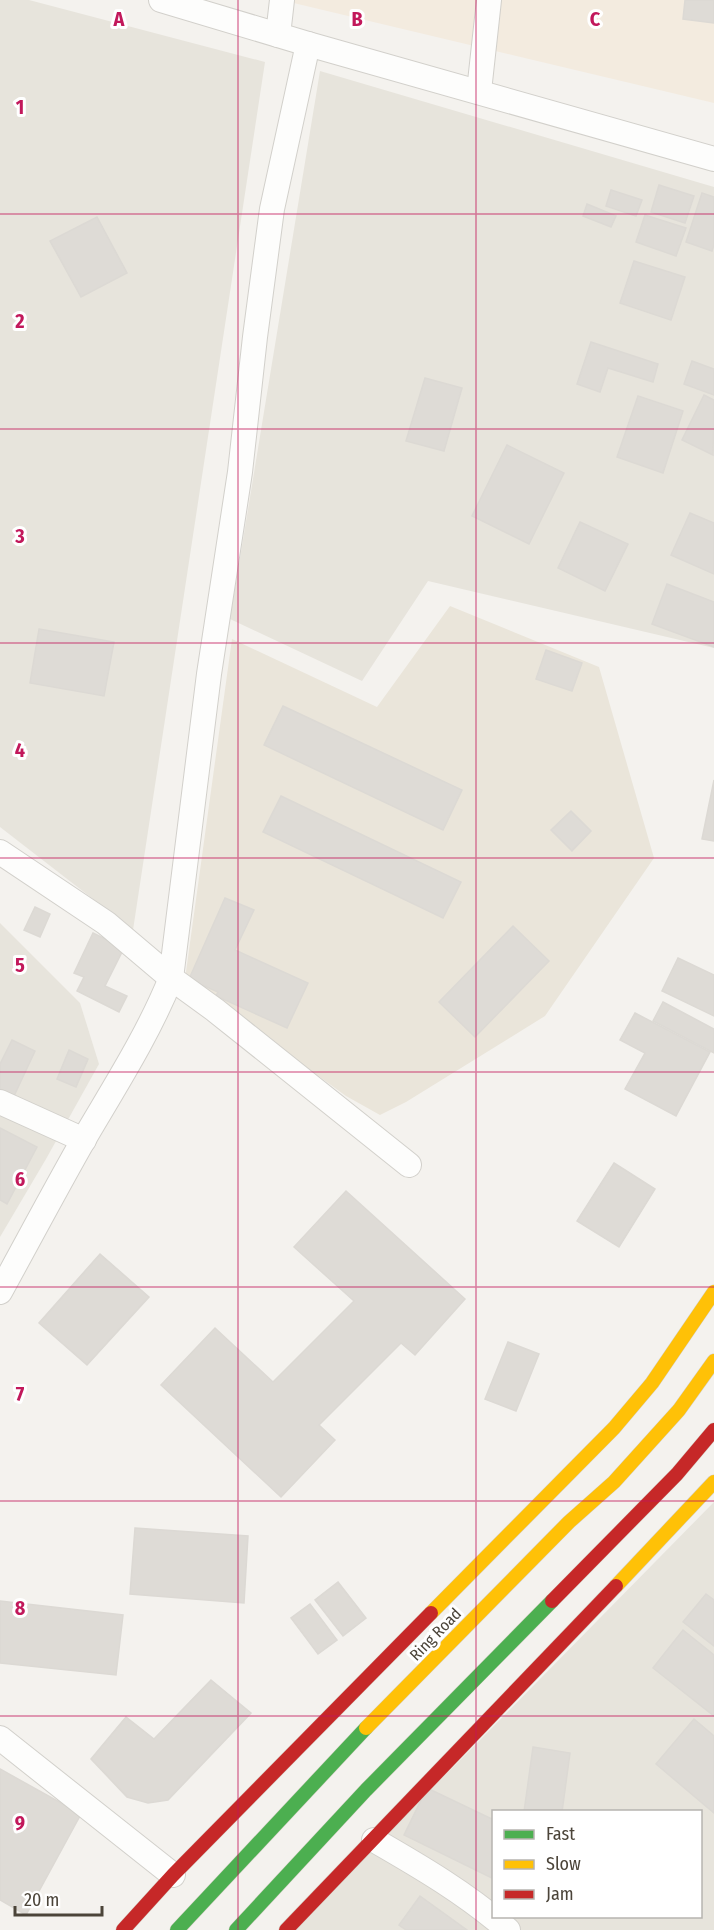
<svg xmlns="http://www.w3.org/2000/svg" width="714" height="1930" font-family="'Fira Sans Condensed',sans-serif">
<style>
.residential{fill:#e7e4dc;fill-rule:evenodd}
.commercial{fill:#f3ebdf}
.education{fill:#eae5da}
.building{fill:#dedbd6;stroke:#dcd9d4;stroke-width:1.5}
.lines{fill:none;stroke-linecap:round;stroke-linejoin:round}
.street-casing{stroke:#d2d0cb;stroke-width:26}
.fast-casing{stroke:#d3cfc5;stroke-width:15}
.slow-casing{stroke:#d3cfc5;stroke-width:15}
.jam-casing{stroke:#d3cfc5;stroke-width:15}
.street{stroke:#fdfdfc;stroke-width:24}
.fast{stroke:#4caf50;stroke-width:14}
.slow{stroke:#ffc107;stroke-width:14}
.jam{stroke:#c62828;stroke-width:14}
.grid{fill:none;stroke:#c2185b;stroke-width:1.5;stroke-opacity:0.55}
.labels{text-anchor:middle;stroke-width:6;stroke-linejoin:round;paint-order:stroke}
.street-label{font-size:16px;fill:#4b4439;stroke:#fff}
.grid-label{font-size:20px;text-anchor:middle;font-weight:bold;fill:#c2185b;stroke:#fff;stroke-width:6;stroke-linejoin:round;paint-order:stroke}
</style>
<rect width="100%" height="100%" fill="#f4f2ee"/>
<g class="residential">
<path d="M0,0H29L265,62L133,930L0,827Z"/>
<path d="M320,71L714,187V648L428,581L362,681L230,619Z"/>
<path d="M0,923L80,1003L99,1064L46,1159L0,1237Z"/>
<path d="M714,1502V1930H293ZM494,1812H700V1916H494Z"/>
</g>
<path class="commercial" d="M281,0H714V103Z"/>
<path class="education" d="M450,606L599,667L654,858L545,1016L406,1102L380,1115L346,1096L185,979L232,639L377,707Z"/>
<g class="building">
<path d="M685,0H714V23L683,19Z"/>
<path d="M659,185L694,196L685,223L651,212Z"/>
<path d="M611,190L642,200L636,216L606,206Z"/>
<path d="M702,193L714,197V245L712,251L686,242Z"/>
<path d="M587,204L616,216L611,227L583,216Z"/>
<path d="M645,215L686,228L676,256L636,242Z"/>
<path d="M97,217L127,273L81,297L50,241Z"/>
<path d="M634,261L685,277L671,320L620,303Z"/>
<path d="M591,342L658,364L653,382L608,368L600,392L577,384Z"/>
<path d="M692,361L714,369V395L684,384Z"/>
<path d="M425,378L462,388L444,451L406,441Z"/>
<path d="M704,395L714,400L713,455L682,440Z"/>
<path d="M638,396L683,411L663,473L617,457Z"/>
<path d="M507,445L564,473L529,544L472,516Z"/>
<path d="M690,513L714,523V574L671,555Z"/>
<path d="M580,522L628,544L605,591L558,568Z"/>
<path d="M667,584L714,602V647L652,624Z"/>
<path d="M39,629L114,642L104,696L30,683Z"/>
<path d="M546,650L582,663L572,691L536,679Z"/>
<path d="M283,706L462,790L443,830L264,745Z"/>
<path d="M714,780V841L702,839Z"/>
<path d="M281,796L461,882L443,918L263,832Z"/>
<path d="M571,811L591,831L572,851L551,830Z"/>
<path d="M225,898L254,910L235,950L308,983L287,1028L216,996L218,992L189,979Z"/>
<path d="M35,907L50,914L40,937L24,930Z"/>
<path d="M513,926L549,961L475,1037L439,1002Z"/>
<path d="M93,933L124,948L105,986L127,996L119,1012L77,991L84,977L74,973Z"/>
<path d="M678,958L714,975V1016L662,991Z"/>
<path d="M663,1002L714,1029V1053L653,1021Z"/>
<path d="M635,1013L710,1052L676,1116L625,1089L645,1053L620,1040Z"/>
<path d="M12,1040L35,1051L14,1096L0,1089V1064Z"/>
<path d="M69,1050L88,1059L76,1087L57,1079Z"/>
<path d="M0,1128L37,1147L7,1204L0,1200Z"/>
<path d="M614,1163L655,1189L619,1247L577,1221Z"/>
<path d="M346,1191L465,1299L415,1355L401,1343L319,1425L335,1440L281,1497L161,1385L215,1328L273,1382L354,1301L294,1247Z"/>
<path d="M100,1254L149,1297L87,1365L39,1323Z"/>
<path d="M508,1342L539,1354L516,1411L485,1399Z"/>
<path d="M135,1528L248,1536L244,1603L130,1594Z"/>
<path d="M338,1582L366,1618L343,1636L315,1600Z"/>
<path d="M706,1594L714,1600V1646L683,1622Z"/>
<path d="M0,1601L123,1615L116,1675L0,1663Z"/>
<path d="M310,1604L337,1640L318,1654L291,1618Z"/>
<path d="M683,1630L714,1655V1716L653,1668Z"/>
<path d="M211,1680L251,1713L168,1800L148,1803L127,1797L91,1759L126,1717L154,1739Z"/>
<path d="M694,1719L714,1736V1813L656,1764Z"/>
<path d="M533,1747L570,1753L562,1812H524Z"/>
<path d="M0,1769L81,1814L26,1915L0,1900Z"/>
<path d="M427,1788L494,1820V1879L404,1835Z"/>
<path d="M420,1896L467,1930H406L399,1925Z"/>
</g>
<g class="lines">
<g class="street-casing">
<g id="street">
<path d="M161,0L308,44L714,159"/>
<path d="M278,35L282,0"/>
<path d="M479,91L489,0"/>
<path d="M0,852L106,923L171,978L215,1010L409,1165"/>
<path d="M0,1102L84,1140"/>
<path d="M0,1292C28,1241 55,1190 84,1139C115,1086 148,1035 171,978L209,674L240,472L255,337L272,209L308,44"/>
<path d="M0,1738L173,1875"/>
<path d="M374,1840C421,1867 467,1894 508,1930"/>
</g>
</g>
<g class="fast-casing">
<g id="fast">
<path d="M177,1930L366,1728"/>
<path d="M236,1930L366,1790L552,1601"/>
</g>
</g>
<g class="slow-casing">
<g id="slow">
<path d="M616,1586L714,1482"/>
<path d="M431,1613L614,1428L652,1383L714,1292"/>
<path d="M366,1728L569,1522L614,1482L679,1410L714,1361"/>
</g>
</g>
<g class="jam-casing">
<g id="jam">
<path d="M552,1601L677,1474L714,1430"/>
<path d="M123,1930L173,1875L431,1613"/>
<path d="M286,1930L616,1586"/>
</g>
</g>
<use href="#street" class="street"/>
<use href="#fast" class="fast"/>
<use href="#slow" class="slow"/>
<use href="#jam" class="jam"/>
</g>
<path class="grid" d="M238,0V1930M476,0V1930M0,214H714M0,429H714M0,643H714M0,858H714M0,1072H714M0,1287H714M0,1501H714M0,1716H714"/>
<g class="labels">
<g class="street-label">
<text transform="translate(435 1634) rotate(-46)" y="6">Ring Road</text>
</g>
</g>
<g class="grid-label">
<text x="119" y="26">A</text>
<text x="357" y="26">B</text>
<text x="595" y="26">C</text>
<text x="20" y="114">1</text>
<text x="20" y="328">2</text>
<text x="20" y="543">3</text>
<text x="20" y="757">4</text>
<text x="20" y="972">5</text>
<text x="20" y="1186">6</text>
<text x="20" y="1401">7</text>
<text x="20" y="1615">8</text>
<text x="20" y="1830">9</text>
</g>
<rect x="492" y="1810" width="210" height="108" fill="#ffffff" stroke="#b7b4b0" stroke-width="1.5"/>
<rect x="504" y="1830" width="30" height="9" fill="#4caf50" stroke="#b7b4b0" stroke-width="1.5"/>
<text x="546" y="1840" font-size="18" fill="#4b4439">Fast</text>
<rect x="504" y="1860" width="30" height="9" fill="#ffc107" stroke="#b7b4b0" stroke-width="1.5"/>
<text x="546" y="1870" font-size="18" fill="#4b4439">Slow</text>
<rect x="504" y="1890" width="30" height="9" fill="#c62828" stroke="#b7b4b0" stroke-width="1.5"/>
<text x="546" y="1900" font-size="18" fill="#4b4439">Jam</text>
<path d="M15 1906v9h87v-9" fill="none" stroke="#4b4439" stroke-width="3"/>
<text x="24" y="1906" font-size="18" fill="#4b4439" stroke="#ffffff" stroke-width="4.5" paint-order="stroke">20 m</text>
</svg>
